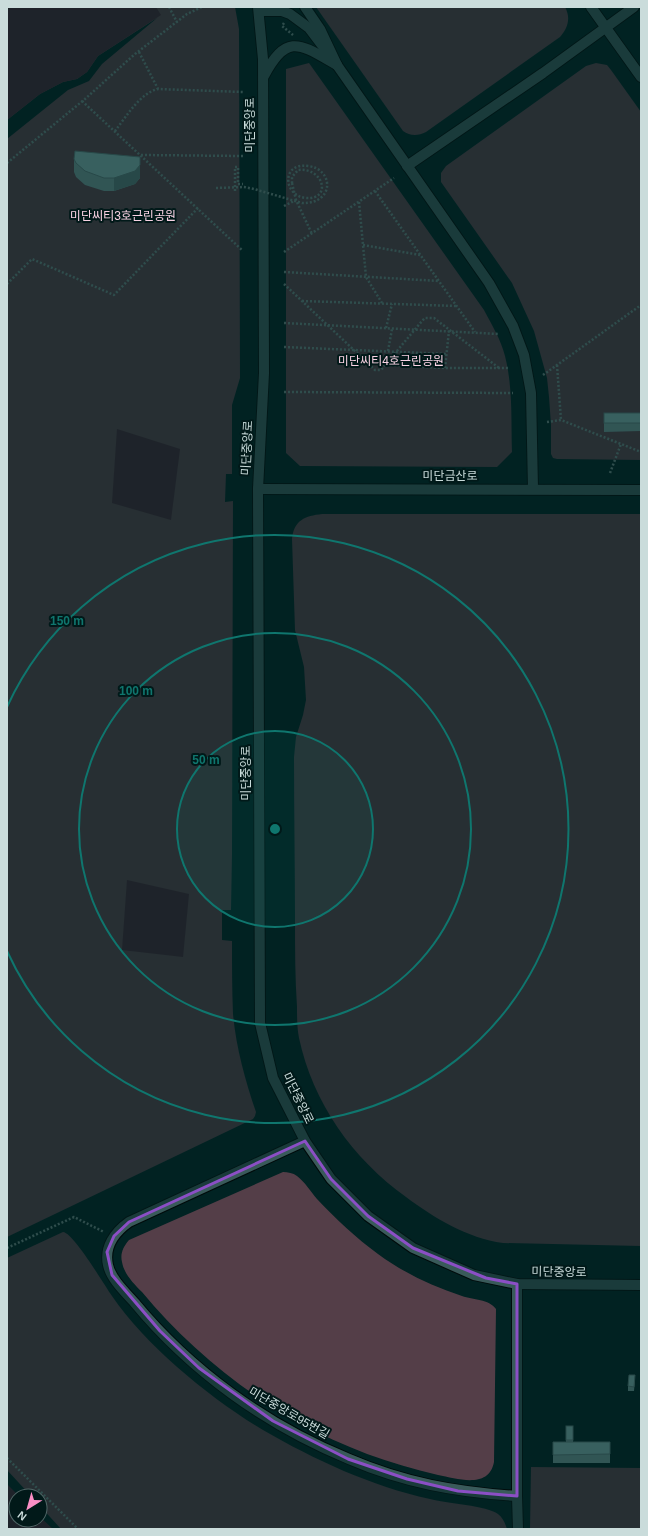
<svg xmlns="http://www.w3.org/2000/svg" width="648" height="1536" font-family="Arial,'Noto Sans KR',sans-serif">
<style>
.green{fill:#543e48}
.water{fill:#422533}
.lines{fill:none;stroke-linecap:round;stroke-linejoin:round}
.minor-casing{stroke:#000b0b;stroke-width:12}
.tertiary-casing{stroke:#000b0b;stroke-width:12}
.path{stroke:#66807f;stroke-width:2.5;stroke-dasharray:2 2;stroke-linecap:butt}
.minor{stroke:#395a5a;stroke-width:10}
.tertiary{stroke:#395a5a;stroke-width:10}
.path-bridge{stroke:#66807f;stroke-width:2.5;stroke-dasharray:2 2;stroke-linecap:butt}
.wall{fill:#6a9291}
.shaded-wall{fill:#567776}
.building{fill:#7baaa9;stroke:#567776}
.marked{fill:none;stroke:#8b4fc5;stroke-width:3;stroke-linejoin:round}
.ring{fill:none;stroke:#0f766e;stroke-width:2}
.labels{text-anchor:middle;stroke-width:4;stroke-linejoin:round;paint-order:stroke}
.street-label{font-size:12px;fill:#cadcdb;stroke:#011919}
.park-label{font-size:12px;fill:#f8d2e3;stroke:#011919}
.centre{fill:#0f766e;stroke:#011919;stroke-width:2}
.ring-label{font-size:12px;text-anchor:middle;font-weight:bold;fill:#0f766e;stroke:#011919;stroke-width:4;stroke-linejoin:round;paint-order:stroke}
</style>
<rect width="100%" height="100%" fill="#012323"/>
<g class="green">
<path d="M7,7H235L239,29L240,378L232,405V474H226L225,502L233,501L232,855L231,910H222V940L232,941C232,965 232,990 233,1014C236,1047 245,1080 256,1112L255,1116L253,1119L7,1237V139L68,90L89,81L102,64L157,18L98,56L87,72L77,79L63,82L40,94L7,120Z"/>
<path d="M316,7H565C571,18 568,28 560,37L426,132C418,136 410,136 403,131Z"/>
<path d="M309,63L484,310C492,325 501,340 505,356C513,387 511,421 512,452L497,467L300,466L286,453V69Z"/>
<path d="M596,63L607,65L611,70L641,112V460L557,459L553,458L551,454V425L549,397L547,378L534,331L512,283L441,182V173L446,166L586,66Z"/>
<path d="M322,514H641V1246L503,1243C467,1238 434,1218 406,1197C352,1158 313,1103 299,1038C297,1028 297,1017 297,1007C295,978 295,949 295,920C295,865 294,811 294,757L296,737L303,715L306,700L304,667L295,630L292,539C294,520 305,516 322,514Z"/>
<path d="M283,1172C288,1172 293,1173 297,1176C305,1182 311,1192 317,1199C336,1219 356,1238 378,1254C404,1273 432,1286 462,1296C473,1300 489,1299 496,1309L494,1462C489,1489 458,1479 438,1475C390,1464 343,1447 300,1423C241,1391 184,1343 142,1292C134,1284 124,1274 122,1262C120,1254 123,1247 129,1240Z"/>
<path d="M63,1232C74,1233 104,1285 112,1296C146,1346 211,1399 263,1430C315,1460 371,1486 430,1499C445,1503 488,1506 498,1514C503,1518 505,1523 507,1529H61L40,1506V1496H31L7,1470V1258Z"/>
<path d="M531,1467L641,1468V1529H530Z"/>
</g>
<g class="water">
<path d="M7,7H156L161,15L98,56L87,72L77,79L63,82L40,94L7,120Z"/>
<path d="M117,429L180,449L171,520L112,503Z"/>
<path d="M127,880L189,894L183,957L122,950Z"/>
<path d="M7,1484L19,1496H16V1520H40V1517L53,1529H7Z"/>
</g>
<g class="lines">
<g class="minor-casing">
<g id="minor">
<path d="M591,7L641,77"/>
<path d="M259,11H282L290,14L309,28L337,65L489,283L513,326L524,355L531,393L533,489"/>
<path d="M407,166L543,73L634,7"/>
<path d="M258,489L641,490"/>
<path d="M305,1141L129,1222C115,1232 104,1247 108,1265C111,1279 125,1292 134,1302C191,1371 266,1425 349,1459C405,1483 456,1492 517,1496V1284"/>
<path d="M517,1496L518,1529"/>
</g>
</g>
<g class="tertiary-casing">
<g id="tertiary">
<path d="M258,7L263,59L264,373L258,489L260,1023L273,1078L305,1141L331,1179L368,1216L413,1248L474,1275L517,1284L641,1285"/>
<path d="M305,7L320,29L337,65"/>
<path d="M264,76C287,32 300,44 337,65"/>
</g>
</g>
<g class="path">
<path d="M169,7L177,22"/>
<path d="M284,23L282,26L293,35"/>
<path d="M139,52L158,89"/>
<path d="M82,101L243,251"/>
<path d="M115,131C126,117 140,93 158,89L243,92"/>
<path d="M141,155L243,156"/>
<path d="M7,163L85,99L135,54L187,14L202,7"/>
<path d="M292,183L296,200L312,234"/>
<path d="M235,191V167H238V184H243"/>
<path d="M375,191L475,332"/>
<path d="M359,202L366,277L382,303"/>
<path d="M284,206L296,200"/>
<path d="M363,245L420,255"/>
<path d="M284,252L394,178"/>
<path d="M284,272L439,281"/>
<path d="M7,284L32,259L114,295L198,208"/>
<path d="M284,284L375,370H381L422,321L425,318H434L499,368"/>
<path d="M302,301L457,306"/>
<path d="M284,323L499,334"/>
<path d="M386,328L392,304"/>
<path d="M284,347L447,354"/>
<path d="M388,351L392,329"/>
<path d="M386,365L445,368H509"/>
<path d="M557,365L561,420"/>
<path d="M445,368L449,331"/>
<path d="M543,375L641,305"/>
<path d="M284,392L513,393"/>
<path d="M547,422L561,420L641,452"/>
<path d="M610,473L621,444"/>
<path d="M7,1248L74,1217L104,1232"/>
<path d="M7,1458L78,1529"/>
</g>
<use href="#minor" class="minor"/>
<use href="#tertiary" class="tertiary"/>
<path class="path-bridge" d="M216,188L244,187L254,189L302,203C335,204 334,169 308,166C281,162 283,196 306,198C332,200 324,167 298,170L292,177V183"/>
</g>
<g class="wall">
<path d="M74,159L140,170V178L135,184L114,191H104L85,185L76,177L74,172Z"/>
<path d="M604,413H641V431L604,432Z"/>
<path d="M635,1380L634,1391H628V1386Z"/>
<path d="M566,1426H573V1442H610V1463H553V1442H566Z"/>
</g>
<path class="shaded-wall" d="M140,157V178L135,184L114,191V178Z"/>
<g class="building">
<path d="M75,151L140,157V165L135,171L114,178H104L85,171L76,163L74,159Z"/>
<rect x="604" y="413" width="37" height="10"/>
<path d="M629,1375H635L634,1387L628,1386Z"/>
<rect x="566" y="1426" width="7" height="14"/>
<path d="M553,1442H610V1454L553,1455Z"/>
</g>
<path d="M0 0H648V1536H0ZM305,1141L331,1179L368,1216L413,1248L486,1278L517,1284V1496L458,1491L407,1479L348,1459L273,1421L199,1368L160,1331L112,1275L107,1252L114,1236L129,1222Z" fill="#012323" fill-opacity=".55" fill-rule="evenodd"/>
<path class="marked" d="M305,1141L331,1179L368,1216L413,1248L486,1278L517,1284V1496L458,1491L407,1479L348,1459L273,1421L199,1368L160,1331L112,1275L107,1252L114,1236L129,1222Z"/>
<circle cx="275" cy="829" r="98" fill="#0f766e" fill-opacity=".12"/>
<g class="ring">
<circle cx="275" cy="829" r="98"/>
<circle cx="275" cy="829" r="196"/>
<path d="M7 707A294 294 0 1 1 7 951"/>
</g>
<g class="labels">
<g class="street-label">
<text transform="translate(250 125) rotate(-90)" y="4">미단중앙로</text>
<text transform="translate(247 448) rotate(-87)" y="4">미단중앙로</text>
<text x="450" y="480">미단금산로</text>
<text transform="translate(246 773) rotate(-90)" y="4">미단중앙로</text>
<text transform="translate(298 1098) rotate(64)" y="4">미단중앙로</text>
<text transform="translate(559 1272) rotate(1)" y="4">미단중앙로</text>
<text transform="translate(289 1413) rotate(30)" y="4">미단중앙로95번길</text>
</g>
<g class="park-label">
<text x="123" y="220">미단씨티3호근린공원</text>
<text x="391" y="365">미단씨티4호근린공원</text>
</g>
</g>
<circle cx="275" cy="829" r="6" class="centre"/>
<g class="ring-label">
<text x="67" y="625">150 m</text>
<text x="136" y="695">100 m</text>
<text x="206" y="764">50 m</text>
</g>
<rect width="648" height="1536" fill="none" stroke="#cadcdb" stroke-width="16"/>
<g transform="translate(28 1508) rotate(217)"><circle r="19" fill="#011919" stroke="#516767"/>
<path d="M0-3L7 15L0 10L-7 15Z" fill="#fa8fc6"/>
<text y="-6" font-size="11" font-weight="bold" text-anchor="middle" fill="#cadcdb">N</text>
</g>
</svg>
